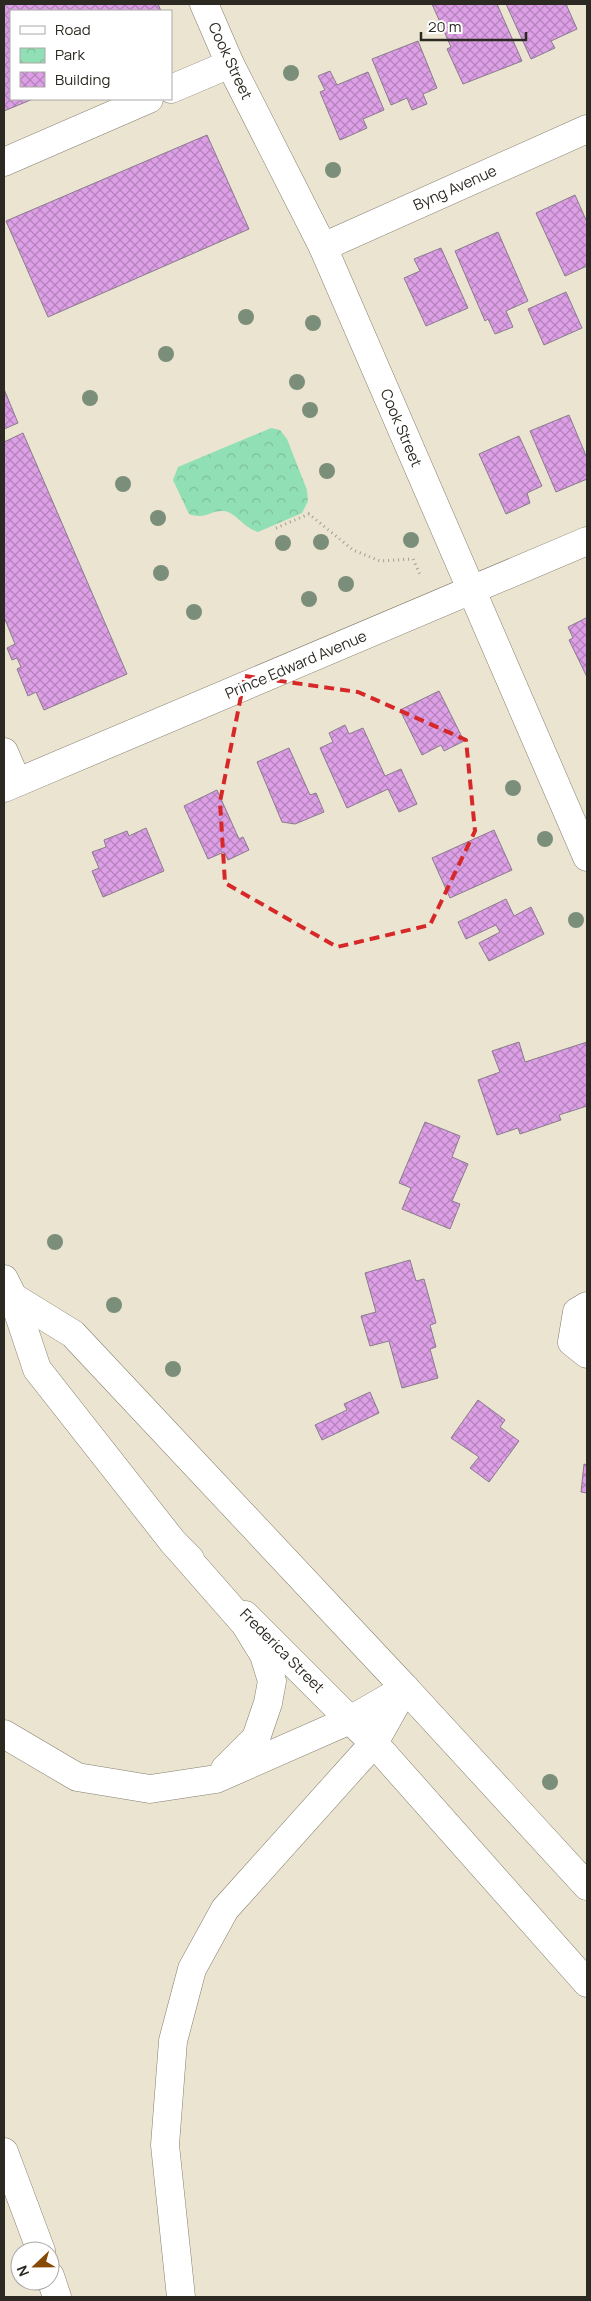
<svg xmlns="http://www.w3.org/2000/svg" width="591" height="2301" font-family="Manrope,sans-serif">
<style>
.park{fill:url(#park-crowns)}
.building{fill:url(#building-cross-hatch);stroke:#897c8b}
.lines{fill:none;stroke-linecap:round;stroke-linejoin:round}
.minor-casing{stroke:#857e6d;stroke-width:29}
.major-casing{stroke:#857e6d;stroke-width:29}
.highway-casing{stroke:#857e6d;stroke-width:29}
.path{stroke:#a29c8e;stroke-width:3;stroke-dasharray:1 4;stroke-linecap:butt}
.minor{stroke:#fff;stroke-width:28}
.major{stroke:#fff;stroke-width:28}
.highway{stroke:#fff;stroke-width:28}
.tree{fill:#7a8e7a}
.marked{fill:none;stroke:#d62828;stroke-width:4;stroke-dasharray:10 6;stroke-linejoin:round}
.labels{text-anchor:middle;stroke-width:5;stroke-linejoin:round;paint-order:stroke}
.street-label{font-size:15px;fill:#2c2922;stroke:#fff}
</style>
<defs>
<pattern id="park-crowns" width="20" height="18" patternUnits="userSpaceOnUse" patternTransform="scale(1.25)"><rect width="20" height="18" fill="#91dfb4"/><path d="M2 6a3 3 0 1 1 6 0M12 15a3 3 0 1 1 6 0" fill="none" stroke="#7dbf9a"/></pattern>
<pattern id="building-cross-hatch" width="8" height="8" patternUnits="userSpaceOnUse" patternTransform="scale(1.25)"><rect width="8" height="8" fill="#dda0e6"/><path d="M0 0l8 8M0 8l8-8" fill="none" stroke="#b382ba"/></pattern>
</defs>
<rect width="100%" height="100%" fill="#ebe4d1"/>
<path class="park" d="M271,428L280,430L287,439L307,490L308,501L302,513L258,532C244,528 235,512 224,511C210,510 206,520 189,514L173,480L178,467Z"/>
<g class="building">
<path d="M4,4H158L161,11H11V99H33L4,111Z"/>
<path d="M432,4H497L522,61L463,84L447,49L451,47Z"/>
<path d="M506,4H566L577,29L551,41L555,48L531,59Z"/>
<path d="M418,41L437,88L423,94L427,104L412,110L407,98L391,105L372,59Z"/>
<path d="M330,71L337,85L368,72L384,110L363,119L367,128L340,140L320,92L325,90L318,76Z"/>
<path d="M207,135L249,229L48,317L6,221Z"/>
<path d="M575,195L587,222V266L565,276L536,213Z"/>
<path d="M498,232L528,301L506,311L513,327L495,334L488,319L485,321L455,251Z"/>
<path d="M441,248L468,308L426,326L404,278L420,271L414,259Z"/>
<path d="M566,292L582,328L544,345L528,309Z"/>
<path d="M4,389L18,423L4,429Z"/>
<path d="M569,415L587,458V479L556,492L530,431Z"/>
<path d="M23,433L127,674L44,710L36,692L28,696L17,669L21,667L17,658L12,660L7,648L15,644L4,617V442Z"/>
<path d="M519,436L542,486L527,493L530,503L506,514L479,454Z"/>
<path d="M586,618L587,620V677L569,640L573,638L568,627Z"/>
<path d="M439,691L464,741L444,751L441,745L422,755L400,710Z"/>
<path d="M345,725L349,734L363,728L385,776L401,769L417,804L399,812L388,789L347,808L320,748L333,742L329,733Z"/>
<path d="M289,748L310,795L316,793L324,812L295,824L282,822L257,762Z"/>
<path d="M217,790L239,839L243,837L249,850L228,860L224,852L208,859L184,806Z"/>
<path d="M146,828L164,871L103,897L92,871L99,868L92,852L106,847L104,840L127,831L129,836Z"/>
<path d="M494,830L512,870L450,898L432,858Z"/>
<path d="M506,899L514,916L531,907L544,934L489,961L479,943L500,932L496,925L466,939L458,922Z"/>
<path d="M519,1042L525,1062L587,1042V1106L559,1115L561,1120L520,1134L518,1128L497,1135L478,1080L500,1072L492,1051Z"/>
<path d="M425,1122L460,1136L452,1157L468,1164L452,1201L460,1204L450,1229L402,1209L411,1188L399,1183Z"/>
<path d="M410,1260L416,1281L424,1279L436,1323L430,1325L436,1347L430,1349L438,1378L402,1388L389,1341L370,1346L361,1316L376,1312L365,1273Z"/>
<path d="M370,1392L379,1413L322,1440L315,1425L347,1410L344,1404Z"/>
<path d="M478,1400L505,1420L500,1427L519,1441L489,1482L470,1468L479,1457L451,1438Z"/>
<path d="M584,1464L587,1465V1493L581,1492Z"/>
</g>
<g class="lines">
<g class="minor-casing">
<g id="minor">
<path d="M204,4L230,64L323,247L587,857"/>
<path d="M171,89L230,64"/>
<path d="M4,162L149,99"/>
<path d="M323,247L587,129"/>
<path d="M4,752L17,782"/>
<path d="M4,788L587,541"/>
<path d="M4,1279L13,1297L37,1369L173,1542L190,1559"/>
<path d="M13,1297L73,1334L405,1688"/>
<path d="M587,1306L577,1312L572,1342L587,1354"/>
<path d="M245,1615L350,1720"/>
</g>
</g>
<g class="major-casing">
<g id="major">
<path d="M405,1688L587,1886"/>
<path d="M350,1720L374,1743L587,1983"/>
</g>
</g>
<g class="highway-casing">
<g id="highway">
<path d="M173,1542L245,1624L264,1655L272,1681L268,1703L256,1738L225,1769"/>
<path d="M4,1734L77,1777L150,1789L216,1779L350,1720L404,1689"/>
<path d="M4,2152L41,2251"/>
<path d="M50,2276L57,2297"/>
<path d="M181,2297L165,2145L173,2041L192,1969L225,1909L374,1743L405,1688"/>
</g>
</g>
<path class="path" d="M276,528L309,514L353,550L380,561L413,559L421,577"/>
<use href="#minor" class="minor"/>
<use href="#major" class="major"/>
<use href="#highway" class="highway"/>
</g>
<g class="tree">
<circle cx="291" cy="73" r="8"/>
<circle cx="333" cy="170" r="8"/>
<circle cx="246" cy="317" r="8"/>
<circle cx="313" cy="323" r="8"/>
<circle cx="166" cy="354" r="8"/>
<circle cx="297" cy="382" r="8"/>
<circle cx="90" cy="398" r="8"/>
<circle cx="310" cy="410" r="8"/>
<circle cx="327" cy="471" r="8"/>
<circle cx="123" cy="484" r="8"/>
<circle cx="158" cy="518" r="8"/>
<circle cx="411" cy="540" r="8"/>
<circle cx="321" cy="542" r="8"/>
<circle cx="283" cy="543" r="8"/>
<circle cx="161" cy="573" r="8"/>
<circle cx="346" cy="584" r="8"/>
<circle cx="309" cy="599" r="8"/>
<circle cx="194" cy="612" r="8"/>
<circle cx="513" cy="788" r="8"/>
<circle cx="545" cy="839" r="8"/>
<circle cx="576" cy="920" r="8"/>
<circle cx="55" cy="1242" r="8"/>
<circle cx="114" cy="1305" r="8"/>
<circle cx="173" cy="1369" r="8"/>
<circle cx="550" cy="1782" r="8"/>
</g>
<path class="marked" d="M245,676L358,692L466,740L475,831L430,925L337,947L225,883L220,802Z"/>
<g class="labels">
<g class="street-label">
<text transform="translate(230 61) rotate(65)" y="5">Cook Street</text>
<text transform="translate(455 188) rotate(-24)" y="5">Byng Avenue</text>
<text transform="translate(401 428) rotate(67)" y="5">Cook Street</text>
<text transform="translate(296 665) rotate(-23)" y="5">Prince Edward Avenue</text>
<text transform="translate(282 1651) rotate(45)" y="5">Frederica Street</text>
</g>
</g>
<rect width="591" height="2301" fill="none" stroke="#2c2922" stroke-width="10"/>
<rect x="10" y="10" width="162" height="90" fill="#ffffff" stroke="#aba9a7"/>
<rect x="20" y="26" width="25" height="8" fill="#ffffff" stroke="#aba9a7"/>
<text x="55" y="35" font-size="15" fill="#2c2922">Road</text>
<rect x="20" y="48" width="25" height="15" fill="url(#park-crowns)" stroke="#aba9a7"/>
<text x="55" y="60" font-size="15" fill="#2c2922">Park</text>
<rect x="20" y="72" width="25" height="15" fill="url(#building-cross-hatch)" stroke="#aba9a7"/>
<text x="55" y="85" font-size="15" fill="#2c2922">Building</text>
<g transform="translate(35 2266) rotate(248)"><circle r="24" fill="#ffffff" stroke="#aba9a7"/>
<path d="M0-4L9 19L0 12L-9 19Z" fill="#874a06"/>
<text y="-8" font-size="14" font-weight="bold" text-anchor="middle" fill="#2c2922">N</text>
</g>
<path d="M421 32v8h105v-8" fill="none" stroke="#2c2922" stroke-width="2.5"/>
<text x="428" y="32" font-size="15" fill="#2c2922" stroke="#ffffff" stroke-width="4" paint-order="stroke">20 m</text>
</svg>
